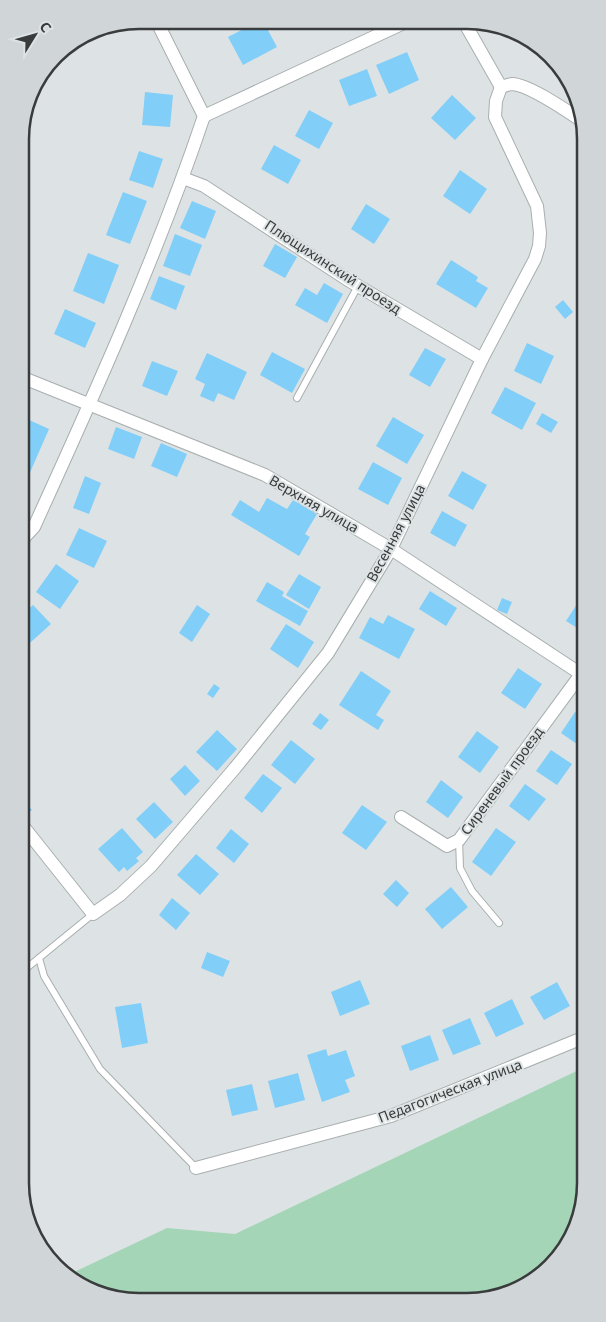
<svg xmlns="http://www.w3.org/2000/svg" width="606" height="1322" font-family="'Noto Sans',sans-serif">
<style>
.green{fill:#a4d5b7}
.building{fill:#81cef8}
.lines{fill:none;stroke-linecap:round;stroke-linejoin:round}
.lane-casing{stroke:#a9aeaf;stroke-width:8}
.street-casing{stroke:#a9aeaf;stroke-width:14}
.lane{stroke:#fff;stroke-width:6}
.street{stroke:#fff;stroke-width:12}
.labels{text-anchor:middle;stroke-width:4;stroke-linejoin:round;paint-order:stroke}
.street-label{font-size:14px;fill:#393b3c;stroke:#dde3e4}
.rim{fill:none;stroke:#393b3c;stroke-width:2.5}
</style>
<rect width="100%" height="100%" fill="#dde3e4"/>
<path class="green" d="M585,1067L586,1192L561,1256L498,1298L116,1300L60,1272L27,1219L70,1274L167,1228L235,1234Z"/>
<g class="building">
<path d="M259,21H263L277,47L243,65L228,37Z"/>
<path d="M320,21H340L324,29Z"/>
<path d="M407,52L419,80L389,94L376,65Z"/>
<path d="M367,69L377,96L349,106L339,80Z"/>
<path d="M145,92L173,95L170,127L142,125Z"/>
<path d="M452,95L476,118L455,140L431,118Z"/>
<path d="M309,110L333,123L319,149L295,136Z"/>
<path d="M274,145L301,160L288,184L261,169Z"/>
<path d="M139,151L163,159L153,188L129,180Z"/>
<path d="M460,170L487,189L470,214L443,196Z"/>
<path d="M123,192L147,201L130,244L106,235Z"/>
<path d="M192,201L216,211L205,239L180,228Z"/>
<path d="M366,204L390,219L374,244L351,229Z"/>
<path d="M175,234L202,245L190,276L163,266Z"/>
<path d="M275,244L297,257L285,278L263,266Z"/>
<path d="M88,253L119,265L104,304L73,291Z"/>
<path d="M451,260L478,277L476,281L488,288L476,308L436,284Z"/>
<path d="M159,276L185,286L176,310L150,299Z"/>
<path d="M324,283L343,294L327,323L295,305L305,288L317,295Z"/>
<path d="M563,300L573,312L565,319L555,307Z"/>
<path d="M65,309L96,323L85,348L54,334Z"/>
<path d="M21,310L30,313L21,336Z"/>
<path d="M527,343L554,356L541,384L514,371Z"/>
<path d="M425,348L446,359L430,387L409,375Z"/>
<path d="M272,352L305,369L292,393L260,375Z"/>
<path d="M207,353L247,372L234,400L218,393L214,402L200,396L205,384L195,379Z"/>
<path d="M152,361L178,371L167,396L142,386Z"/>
<path d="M505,387L536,403L522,430L491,413Z"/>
<path d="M542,413L558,422L551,433L536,424Z"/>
<path d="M393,417L424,435L407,464L376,446Z"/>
<path d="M27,419L49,429L28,477L21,474V431Z"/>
<path d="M116,427L142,437L134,459L108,449Z"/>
<path d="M161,443L187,454L177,477L151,466Z"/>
<path d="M373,462L402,478L388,505L358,489Z"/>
<path d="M462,471L487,485L473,510L448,496Z"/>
<path d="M85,476L101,483L89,514L73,508Z"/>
<path d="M267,498L287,509L293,500L317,514L305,534L310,537L299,556L231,515L240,500L259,512Z"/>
<path d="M442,511L467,525L455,547L430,533Z"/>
<path d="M79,528L107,541L94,568L66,555Z"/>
<path d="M56,564L79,581L60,609L36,592Z"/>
<path d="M299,574L321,587L309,609L286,595Z"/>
<path d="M267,582L284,592L282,596L308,611L300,626L256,601Z"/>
<path d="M430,591L457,608L446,626L419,609Z"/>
<path d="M502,598L512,602L507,614L497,610Z"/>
<path d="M579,601L584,604V632L566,621Z"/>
<path d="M33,605L51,624L22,650V615Z"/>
<path d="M197,605L210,614L192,642L179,633Z"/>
<path d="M388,615L415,629L399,659L359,638L370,617L383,624Z"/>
<path d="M286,624L314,642L298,668L270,649Z"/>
<path d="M518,668L542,684L525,709L501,693Z"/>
<path d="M361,671L391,691L376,715L384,720L378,730L339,705Z"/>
<path d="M214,684L220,688L213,698L207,694Z"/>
<path d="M575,712L584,717V749L561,733Z"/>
<path d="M320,713L329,720L321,730L312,724Z"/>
<path d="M217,730L237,749L217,771L196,752Z"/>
<path d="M477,731L499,747L480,773L458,757Z"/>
<path d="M291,740L315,759L295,784L271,765Z"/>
<path d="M551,750L572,764L557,785L536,771Z"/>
<path d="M185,765L200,781L185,796L170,779Z"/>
<path d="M263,774L282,788L262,813L244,798Z"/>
<path d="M441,780L463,797L448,818L426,802Z"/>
<path d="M525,784L546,799L529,821L509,806Z"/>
<path d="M23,799L32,810L23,817Z"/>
<path d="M154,802L173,822L155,839L136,819Z"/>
<path d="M362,805L387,822L366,850L342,833Z"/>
<path d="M122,828L143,852L136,858L139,861L127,871L124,867L119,872L98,849Z"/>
<path d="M496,828L516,842L491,876L472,862Z"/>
<path d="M231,829L249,844L234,863L216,848Z"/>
<path d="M196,854L219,874L200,895L177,875Z"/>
<path d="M396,880L409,893L397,907L383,894Z"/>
<path d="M451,887L468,907L442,929L425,909Z"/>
<path d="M172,898L190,913L176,930L159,915Z"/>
<path d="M207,952L230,961L223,977L201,968Z"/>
<path d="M585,964V984L576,970Z"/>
<path d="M360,980L370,1004L340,1016L331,992Z"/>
<path d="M557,982L570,1006L544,1020L530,997Z"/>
<path d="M512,999L524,1024L496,1037L484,1013Z"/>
<path d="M141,1003L148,1043L122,1048L115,1007Z"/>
<path d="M470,1018L481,1044L453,1055L442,1030Z"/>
<path d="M430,1035L439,1060L410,1071L401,1046Z"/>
<path d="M326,1049L328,1056L346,1050L355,1076L345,1080L350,1092L322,1102L307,1055Z"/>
<path d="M298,1073L305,1100L275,1108L268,1081Z"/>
<path d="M252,1084L258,1110L232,1116L226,1090Z"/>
</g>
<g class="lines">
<g class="lane-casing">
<g id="lane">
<path d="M297,398L358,286"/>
<path d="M459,840L460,868L472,891L499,923"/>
<path d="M93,914L39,958L44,976L100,1069L196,1168"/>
<path d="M23,971L39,958"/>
</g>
</g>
<g class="street-casing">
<g id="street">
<path d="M156,20L204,116"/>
<path d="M464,22L501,87C504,86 509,84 512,84C530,85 567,111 582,121"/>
<path d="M204,116L406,22"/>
<path d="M183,178L204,186L348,280L482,359"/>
<path d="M21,377L265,475L391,549L584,676"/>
<path d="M22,540L34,527C95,393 157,256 204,116"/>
<path d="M401,817L447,846L459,840L584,670"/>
<path d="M23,826L93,914L120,895L151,866L235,768L328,653L391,549L482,359L535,259L539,246L540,233L537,206L495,117L496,101L501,87"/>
<path d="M196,1168L391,1116L585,1037"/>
</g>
</g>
<use href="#lane" class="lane"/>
<use href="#street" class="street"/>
</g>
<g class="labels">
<g class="street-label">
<text transform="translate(333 267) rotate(33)" y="5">Плющихинский проезд</text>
<text transform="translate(314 504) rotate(30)" y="5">Верхняя улица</text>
<text transform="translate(396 533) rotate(-62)" y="5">Весенняя улица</text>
<text transform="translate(502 781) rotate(-54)" y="5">Сиреневый проезд</text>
<text transform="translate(450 1091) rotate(-21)" y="5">Педагогическая улица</text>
</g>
</g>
<path d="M0 0H606V1322H0ZM139 29H467A110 110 0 0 1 577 139V1183A110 110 0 0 1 467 1293H139A110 110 0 0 1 29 1183V139A110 110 0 0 1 139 29Z" fill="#d0d6d7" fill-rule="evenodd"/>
<path class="rim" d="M139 29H467A110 110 0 0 1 577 139V1183A110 110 0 0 1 467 1293H139A110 110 0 0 1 29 1183V139A110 110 0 0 1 139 29Z"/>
<g transform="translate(35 35) rotate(53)" stroke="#dde3e4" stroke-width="4" paint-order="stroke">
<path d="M0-4L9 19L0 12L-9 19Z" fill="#393b3c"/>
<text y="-8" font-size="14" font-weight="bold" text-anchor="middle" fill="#393b3c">С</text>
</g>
</svg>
